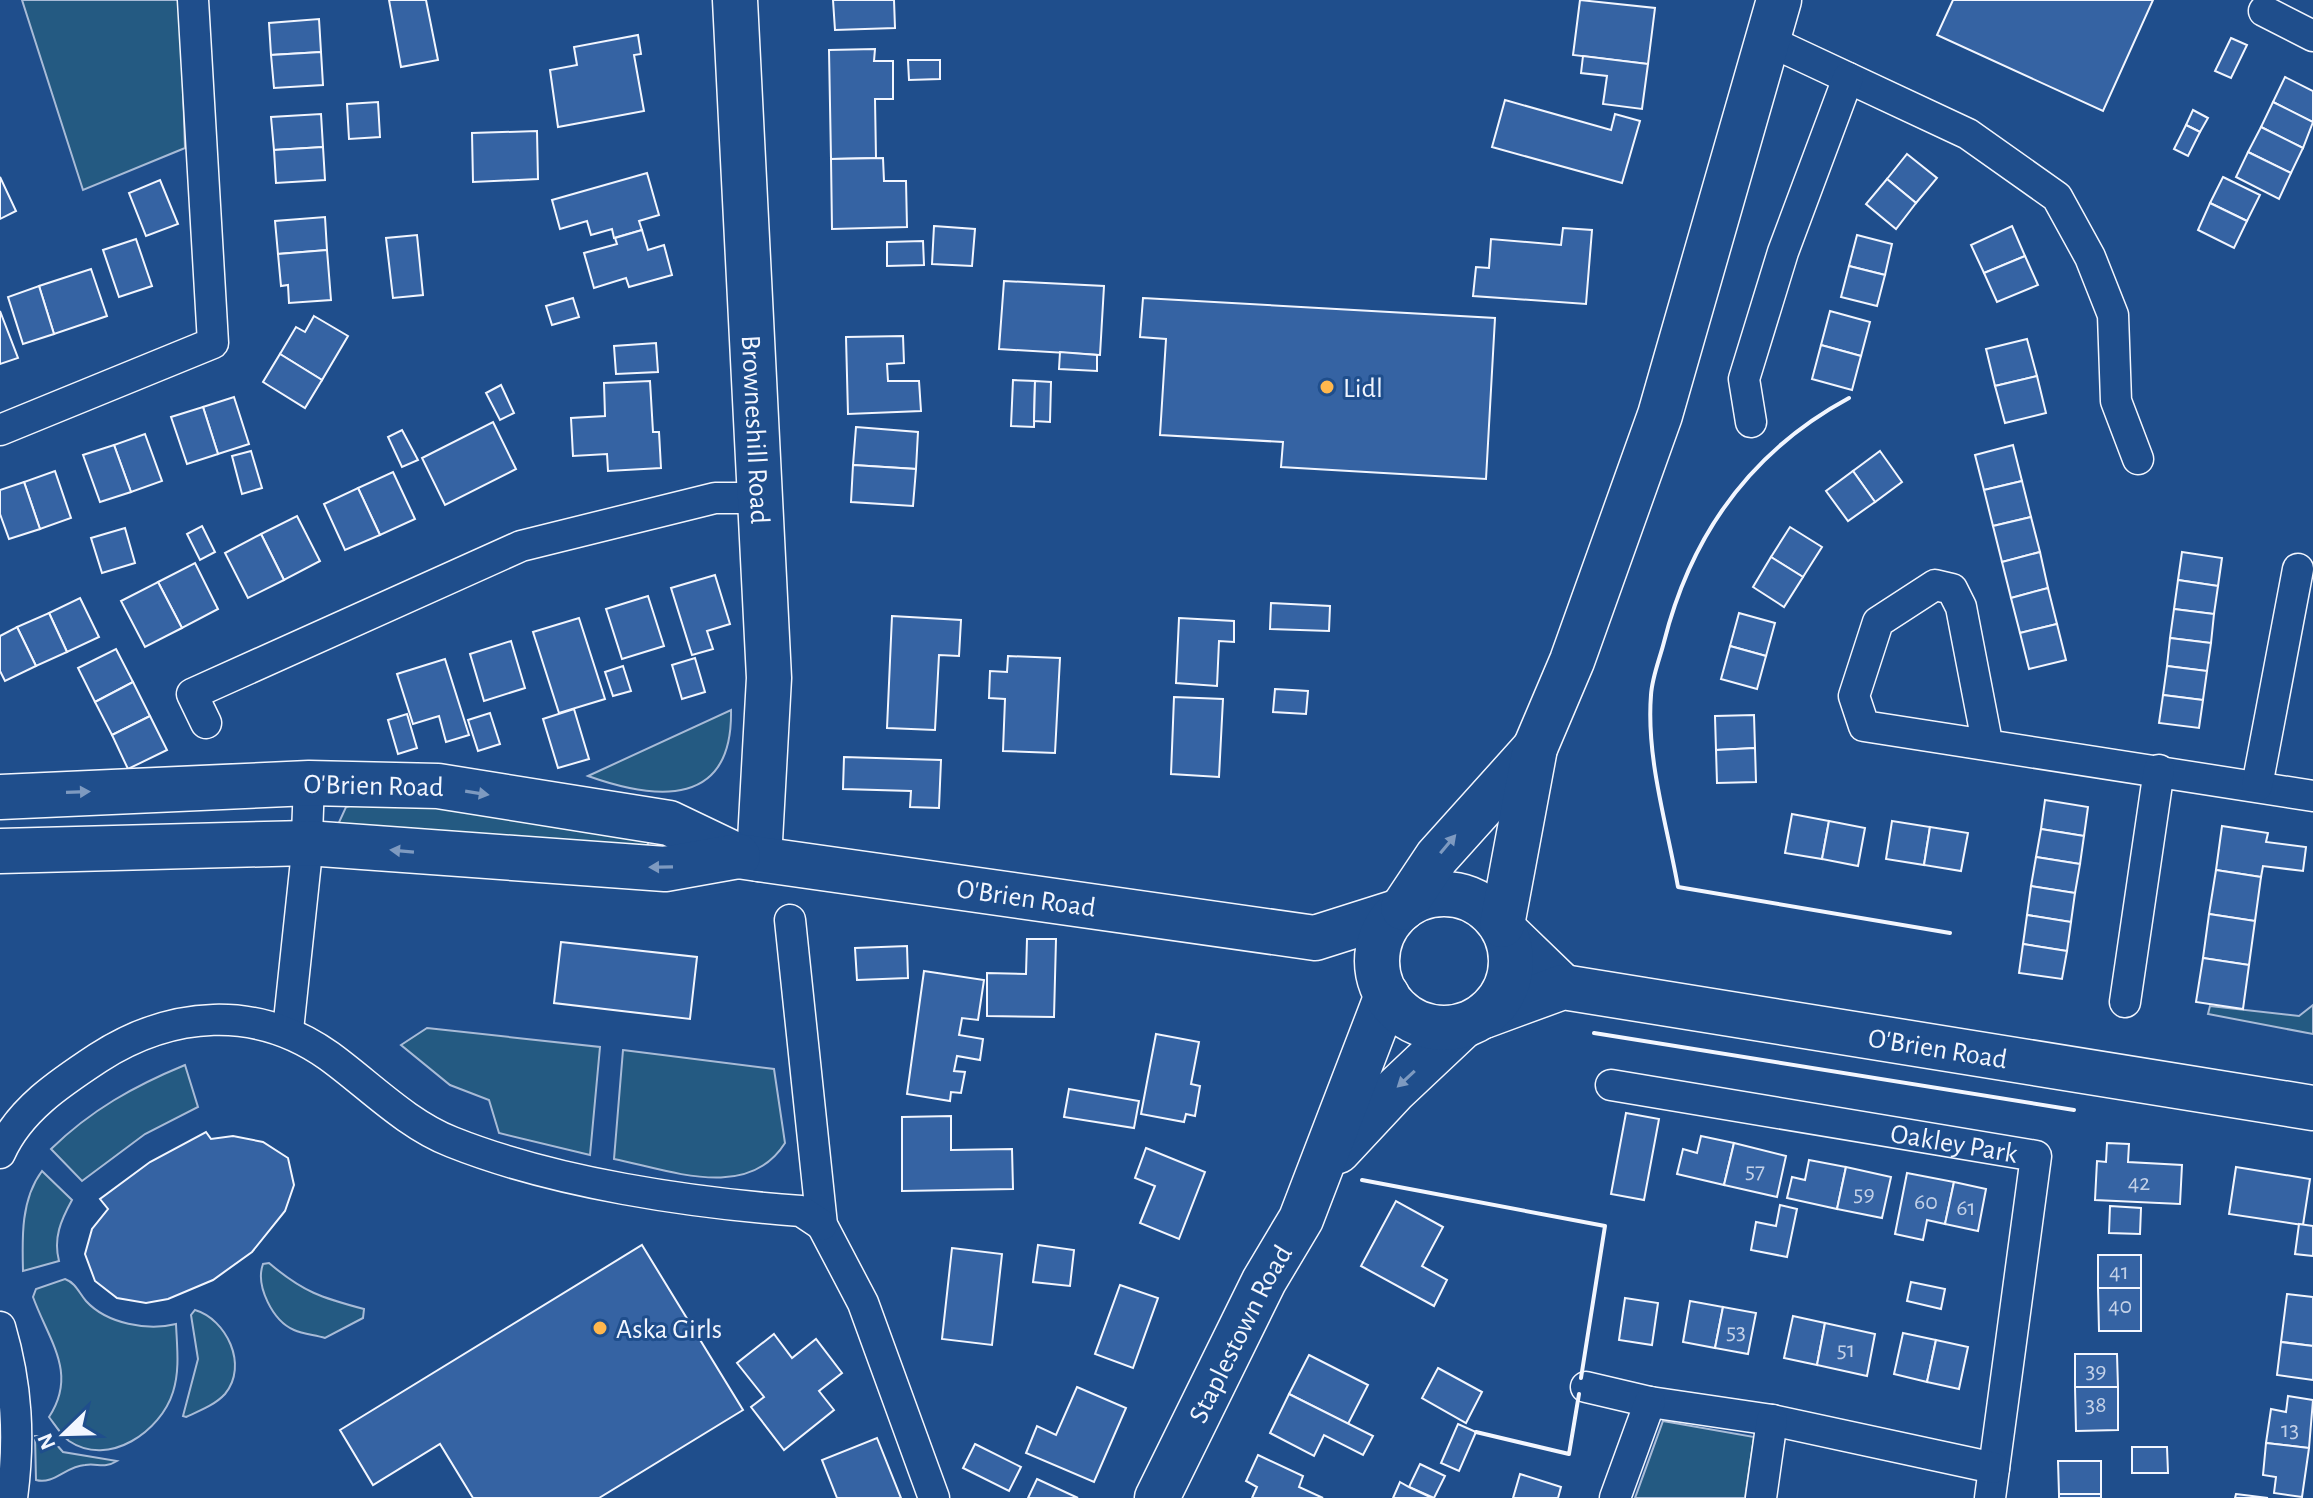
<svg xmlns="http://www.w3.org/2000/svg" width="2313" height="1498" font-family="'Alegreya Sans',sans-serif">
<style>
.green{fill:#245a82;stroke:#a8bbd7;stroke-width:2}
.building{fill:#3563a3;stroke:#f2f6ff;stroke-width:2}
.lines{fill:none;stroke-linecap:round;stroke-linejoin:round}
.street-casing{stroke:#f2f6ff;stroke-width:33}
.secondary-casing{stroke:#f2f6ff;stroke-width:47}
.primary-casing{stroke:#f2f6ff;stroke-width:47}
.street{stroke:#1f4e8c;stroke-width:30}
.secondary{stroke:#1f4e8c;stroke-width:44}
.primary{stroke:#1f4e8c;stroke-width:44}
.wall{stroke:#f2f6ff;stroke-width:4}
.oneway{fill:#7e9ac0}
.poi-dot{fill:#ffb74d;stroke:#1f4e8c;stroke-width:3}
.labels{text-anchor:middle;stroke-width:6;stroke-linejoin:round;paint-order:stroke}
.number-label{font-size:24px;fill:#c3d1e8}
.poi-label{font-size:28px;fill:#f2f6ff;stroke:#1f4e8c;text-anchor:start}
.street-label{font-size:28px;fill:#f2f6ff;stroke:#1f4e8c}
</style>
<rect width="100%" height="100%" fill="#1f4e8c"/>
<g class="green">
<path d="M22,0H180L185,148L83,190Z"/>
<path d="M731,710C733,807 658,801 588,776Z"/>
<path d="M377,799L650,829L646,857L335,831L346,807Z"/>
<path d="M2313,1005V1034L2208,1014L2210,1006L2299,1016Z"/>
<path d="M427,1028L600,1047L590,1155L499,1133L489,1100L450,1085L401,1045Z"/>
<path d="M623,1050L774,1069L785,1143C748,1202 669,1170 614,1159Z"/>
<path d="M185,1065L198,1107L145,1134L82,1181L51,1149C91,1110 134,1086 185,1065Z"/>
<path d="M42,1171L72,1200C61,1220 53,1238 59,1261L23,1271C22,1237 21,1199 42,1171Z"/>
<path d="M269,1263C303,1292 322,1298 364,1309L363,1318L325,1338C315,1335 303,1334 294,1330C273,1321 255,1286 263,1264Z"/>
<path d="M65,1279C76,1283 79,1293 86,1301C107,1324 148,1331 176,1324C177,1347 180,1370 173,1392C161,1431 109,1468 69,1441C61,1435 55,1425 49,1417C78,1373 49,1341 33,1297L36,1289Z"/>
<path d="M195,1310C226,1319 249,1365 225,1394C215,1405 199,1411 186,1417L183,1416L198,1359L191,1315Z"/>
<path d="M1663,1421L1754,1437L1745,1498H1635Z"/>
<path d="M35,1436H49L63,1452L117,1461C104,1469 98,1463 85,1465C66,1466 54,1485 36,1480Z"/>
</g>
<g class="building">
<path d="M389,0H426L438,60L401,67Z"/>
<path d="M833,0H894L895,28L835,30Z"/>
<path d="M1580,0L1655,8L1648,64L1573,55Z"/>
<path d="M1953,0H2153L2103,111L1937,35Z"/>
<path d="M319,19L321,52L271,55L269,23Z"/>
<path d="M638,35L641,54L634,55L644,111L558,127L550,70L577,65L574,47Z"/>
<path d="M2231,38L2247,45L2231,78L2215,71Z"/>
<path d="M875,49L874,61H893V99H875L876,158L831,159L829,50Z"/>
<path d="M321,52L323,85L274,88L271,55Z"/>
<path d="M1583,56L1648,64L1642,109L1603,104L1607,76L1581,73Z"/>
<path d="M908,60H940V79L909,80Z"/>
<path d="M2285,77L2313,91V122L2273,102Z"/>
<path d="M1505,100L1611,130L1615,114L1640,121L1622,183L1492,147Z"/>
<path d="M378,102L380,137L349,139L347,104Z"/>
<path d="M2273,102L2313,122L2303,148L2261,127Z"/>
<path d="M2193,110L2208,118L2200,132L2186,125Z"/>
<path d="M321,114L323,147L274,150L271,117Z"/>
<path d="M2186,125L2200,132L2188,156L2174,149Z"/>
<path d="M2261,127L2303,148L2291,173L2248,152Z"/>
<path d="M537,131L538,179L473,182L472,133Z"/>
<path d="M323,147L325,180L276,183L274,150Z"/>
<path d="M2248,152L2291,173L2279,199L2236,177Z"/>
<path d="M1907,154L1937,178L1916,203L1887,179Z"/>
<path d="M883,158L884,181H906L907,227L832,229L831,159Z"/>
<path d="M647,173L659,215L639,221L642,230L614,238L612,229L591,235L587,221L560,229L552,200Z"/>
<path d="M0,177L16,211L0,219Z"/>
<path d="M2223,177L2260,195L2247,221L2210,203Z"/>
<path d="M1887,179L1916,203L1896,229L1866,204Z"/>
<path d="M160,180L178,224L146,236L129,193Z"/>
<path d="M2210,203L2247,221L2234,248L2198,230Z"/>
<path d="M325,217L327,250L278,254L275,221Z"/>
<path d="M934,226L975,229L972,266L932,264Z"/>
<path d="M2012,226L2025,256L1984,273L1971,245Z"/>
<path d="M1563,228L1592,230L1586,304L1473,296L1476,267L1489,268L1491,239L1561,245Z"/>
<path d="M642,230L648,250L664,245L672,275L629,287L626,278L594,288L584,253L617,244L615,238Z"/>
<path d="M417,235L423,295L393,298L386,238Z"/>
<path d="M1857,235L1892,244L1885,275L1849,266Z"/>
<path d="M136,239L152,286L119,297L103,250Z"/>
<path d="M923,241L924,265L887,266V242Z"/>
<path d="M327,250L331,300L289,303L288,285L281,286L278,254Z"/>
<path d="M2025,256L2038,285L1997,302L1984,273Z"/>
<path d="M1849,266L1885,275L1877,306L1841,297Z"/>
<path d="M91,269L107,316L54,334L39,286Z"/>
<path d="M1004,281L1104,286L1100,355L999,349Z"/>
<path d="M39,286L54,334L23,344L8,297Z"/>
<path d="M573,298L579,317L552,325L546,306Z"/>
<path d="M1143,298L1495,318L1486,479L1281,467L1283,442L1160,435L1166,339L1140,337Z"/>
<path d="M0,311L18,358L0,364Z"/>
<path d="M1830,311L1870,322L1861,356L1821,345Z"/>
<path d="M314,316L348,336L322,380L280,354L296,327L305,332Z"/>
<path d="M903,336L904,363L887,364L888,381H919L921,411L848,414L846,337Z"/>
<path d="M2027,339L2037,376L1995,386L1986,349Z"/>
<path d="M656,343L658,372L616,374L614,346Z"/>
<path d="M1821,345L1861,356L1852,390L1812,379Z"/>
<path d="M1060,352L1097,355V371L1059,369Z"/>
<path d="M280,354L322,380L305,408L263,382Z"/>
<path d="M2037,376L2046,413L2005,423L1995,386Z"/>
<path d="M1013,380L1035,381L1034,427L1011,426Z"/>
<path d="M650,381L653,432H659L661,468L608,471L607,454L573,456L571,418L605,416L604,383Z"/>
<path d="M1035,381L1051,382L1050,422L1034,421Z"/>
<path d="M501,385L514,413L500,420L486,393Z"/>
<path d="M234,397L249,444L218,454L203,407Z"/>
<path d="M203,407L218,454L187,464L171,417Z"/>
<path d="M493,422L516,469L445,505L422,458Z"/>
<path d="M856,427L918,432L916,469L853,465Z"/>
<path d="M402,430L418,460L402,467L388,437Z"/>
<path d="M145,434L162,481L131,492L114,445Z"/>
<path d="M114,445L131,492L100,502L83,455Z"/>
<path d="M2013,445L2022,481L1984,490L1975,455Z"/>
<path d="M251,451L262,488L242,494L232,456Z"/>
<path d="M1880,451L1902,482L1875,502L1853,471Z"/>
<path d="M853,465L916,469L913,506L851,502Z"/>
<path d="M55,471L71,518L40,529L24,482Z"/>
<path d="M1853,471L1875,502L1848,521L1826,491Z"/>
<path d="M393,472L415,519L380,535L358,488Z"/>
<path d="M2022,481L2031,517L1993,526L1984,490Z"/>
<path d="M24,482L40,529L9,539L0,514V490Z"/>
<path d="M358,488L380,535L345,550L324,504Z"/>
<path d="M297,516L320,561L284,580L261,534Z"/>
<path d="M2031,517L2040,552L2002,562L1993,526Z"/>
<path d="M202,526L215,552L200,560L187,534Z"/>
<path d="M1790,527L1822,547L1803,577L1771,557Z"/>
<path d="M125,528L135,563L102,573L91,538Z"/>
<path d="M261,534L284,580L248,598L225,553Z"/>
<path d="M2040,552L2048,588L2011,598L2002,562Z"/>
<path d="M2182,552L2222,558L2218,586L2178,580Z"/>
<path d="M1771,557L1803,577L1784,607L1753,587Z"/>
<path d="M195,563L218,609L182,628L158,582Z"/>
<path d="M715,575L730,624L707,631L713,649L692,655L671,588Z"/>
<path d="M2178,580L2218,586L2214,614L2174,609Z"/>
<path d="M158,582L182,628L145,647L121,601Z"/>
<path d="M2048,588L2057,624L2020,633L2011,598Z"/>
<path d="M648,596L664,646L622,659L606,609Z"/>
<path d="M80,598L99,637L67,652L49,613Z"/>
<path d="M1271,603L1330,606L1329,631L1270,629Z"/>
<path d="M2174,609L2214,614L2211,643L2170,638Z"/>
<path d="M49,613L67,652L36,666L17,627Z"/>
<path d="M1739,613L1775,623L1766,656L1730,646Z"/>
<path d="M892,616L961,620L959,656L939,655L935,730L887,728Z"/>
<path d="M579,618L605,699L559,713L533,632Z"/>
<path d="M1179,618L1234,621V642L1219,641L1217,686L1176,683Z"/>
<path d="M2057,624L2066,660L2029,669L2020,633Z"/>
<path d="M17,627L36,666L5,681L0,671V636Z"/>
<path d="M2170,638L2211,643L2207,671L2167,666Z"/>
<path d="M511,641L525,688L484,701L470,654Z"/>
<path d="M1730,646L1766,656L1757,689L1721,679Z"/>
<path d="M116,649L133,682L95,702L78,668Z"/>
<path d="M1008,656L1060,658L1055,753L1003,751L1005,699L989,698L990,671L1007,672Z"/>
<path d="M695,658L705,692L682,699L672,665Z"/>
<path d="M445,659L469,735L446,742L439,716L413,724L397,674Z"/>
<path d="M623,666L631,691L613,696L605,672Z"/>
<path d="M2167,666L2207,671L2203,700L2163,695Z"/>
<path d="M133,682L150,716L112,735L95,702Z"/>
<path d="M1275,689L1308,691L1306,714L1273,712Z"/>
<path d="M2163,695L2203,700L2199,728L2159,723Z"/>
<path d="M1174,697L1223,699L1219,777L1171,774Z"/>
<path d="M574,709L589,759L558,768L543,719Z"/>
<path d="M490,713L500,744L478,751L468,720Z"/>
<path d="M407,714L417,748L398,754L388,720Z"/>
<path d="M1754,715L1755,748L1716,750L1715,716Z"/>
<path d="M150,716L167,750L128,769L112,735Z"/>
<path d="M1755,748L1756,782L1717,783L1716,750Z"/>
<path d="M844,757L941,760L939,808L910,807L911,791L843,789Z"/>
<path d="M2045,800L2088,807L2084,836L2041,829Z"/>
<path d="M1792,814L1829,821L1822,859L1785,853Z"/>
<path d="M1829,821L1865,828L1858,866L1822,859Z"/>
<path d="M1892,821L1930,827L1924,865L1886,859Z"/>
<path d="M2222,826L2268,833L2266,842L2306,847L2303,871L2263,866L2261,877L2216,870Z"/>
<path d="M1930,827L1968,833L1961,871L1924,865Z"/>
<path d="M2041,829L2084,836L2080,864L2036,857Z"/>
<path d="M2036,857L2080,864L2075,893L2031,886Z"/>
<path d="M2216,870L2261,877L2255,921L2209,914Z"/>
<path d="M2031,886L2075,893L2071,922L2027,915Z"/>
<path d="M2209,914L2255,921L2249,965L2203,958Z"/>
<path d="M2027,915L2071,922L2067,951L2023,944Z"/>
<path d="M1027,939H1056L1054,1017L987,1016V973L1026,974Z"/>
<path d="M561,942L697,957L690,1019L554,1003Z"/>
<path d="M2023,944L2067,951L2062,979L2019,973Z"/>
<path d="M907,946L908,978L857,980L855,948Z"/>
<path d="M2203,958L2249,965L2243,1009L2196,1002Z"/>
<path d="M924,971L984,980L978,1020L962,1018L959,1035L983,1039L980,1060L957,1056L954,1071L965,1072L961,1093L951,1092L950,1101L907,1094Z"/>
<path d="M1156,1034L1199,1042L1191,1084L1200,1086L1195,1116L1186,1114L1184,1122L1141,1114Z"/>
<path d="M1069,1089L1139,1101L1134,1128L1064,1117Z"/>
<path d="M1626,1113L1659,1119L1644,1200L1611,1194Z"/>
<path d="M951,1116V1150L1012,1149L1013,1189L902,1191V1117Z"/>
<path d="M206,1132L211,1139L233,1136L263,1142L288,1158L294,1185L285,1211L252,1252L213,1280L168,1299L146,1303L117,1298L95,1281L85,1254L92,1229L108,1209L100,1199L150,1162Z"/>
<path d="M1701,1136L1734,1143L1724,1185L1677,1174L1683,1149L1697,1153Z"/>
<path d="M1734,1143L1786,1156L1777,1197L1724,1185Z"/>
<path d="M2107,1143L2129,1144L2128,1162L2182,1165L2180,1204L2095,1200L2097,1161L2106,1162Z"/>
<path d="M1146,1148L1205,1172L1179,1239L1140,1223L1155,1186L1135,1178Z"/>
<path d="M1809,1160L1846,1167L1837,1209L1787,1198L1792,1177L1805,1180Z"/>
<path d="M1846,1167L1891,1177L1882,1218L1837,1209Z"/>
<path d="M2236,1167L2310,1179L2303,1225L2229,1214Z"/>
<path d="M1907,1173L1954,1182L1945,1224L1927,1220L1923,1240L1895,1234Z"/>
<path d="M1954,1182L1986,1189L1978,1231L1945,1224Z"/>
<path d="M1396,1201L1443,1227L1422,1266L1447,1280L1434,1306L1361,1266Z"/>
<path d="M1780,1205L1797,1209L1787,1257L1751,1250L1756,1222L1776,1226Z"/>
<path d="M2110,1206L2141,1208L2140,1234L2109,1233Z"/>
<path d="M2299,1224L2313,1226V1256L2295,1254Z"/>
<path d="M642,1245L743,1410L599,1498H473L440,1444L373,1485L340,1430Z"/>
<path d="M1038,1245L1074,1250L1070,1286L1033,1282Z"/>
<path d="M952,1248L1002,1254L992,1345L942,1339Z"/>
<rect x="2098" y="1255" width="43" height="33"/>
<path d="M1911,1282L1945,1289L1941,1309L1907,1301Z"/>
<path d="M1120,1285L1158,1298L1133,1368L1095,1354Z"/>
<path d="M2098,1288H2141V1331H2099Z"/>
<path d="M2287,1294L2313,1297V1346L2281,1342Z"/>
<path d="M1625,1298L1658,1303L1652,1345L1619,1340Z"/>
<path d="M1690,1301L1723,1307L1715,1348L1683,1342Z"/>
<path d="M1723,1307L1756,1313L1748,1354L1715,1348Z"/>
<path d="M1793,1316L1825,1323L1817,1365L1784,1358Z"/>
<path d="M1825,1323L1875,1334L1867,1376L1817,1365Z"/>
<path d="M1903,1333L1936,1340L1927,1382L1894,1374Z"/>
<path d="M774,1334L792,1358L816,1339L842,1373L819,1391L834,1410L784,1450L751,1407L764,1397L737,1363Z"/>
<path d="M1936,1340L1968,1347L1959,1389L1927,1382Z"/>
<path d="M2281,1342L2313,1346V1380L2277,1375Z"/>
<path d="M2075,1354H2117L2118,1387H2075Z"/>
<path d="M1309,1355L1368,1385L1348,1424L1289,1394Z"/>
<path d="M1438,1368L1482,1392L1466,1423L1422,1398Z"/>
<path d="M1077,1387L1126,1408L1094,1482L1026,1453L1037,1426L1056,1435Z"/>
<path d="M2075,1387H2118V1430L2076,1431Z"/>
<path d="M1289,1394L1373,1436L1363,1455L1324,1435L1314,1456L1270,1433Z"/>
<path d="M2288,1396L2313,1400L2309,1448L2266,1443L2271,1409L2286,1412Z"/>
<path d="M1458,1424L1476,1432L1459,1471L1441,1463Z"/>
<path d="M877,1438L901,1498H837L822,1460Z"/>
<path d="M2266,1443L2309,1448L2302,1497L2274,1493L2276,1477L2263,1475Z"/>
<path d="M975,1444L1021,1467L1009,1491L963,1468Z"/>
<path d="M2132,1447H2167L2168,1473H2132Z"/>
<path d="M1258,1455L1303,1476L1299,1487L1323,1498H1252L1257,1487L1246,1481Z"/>
<path d="M2058,1461H2101V1494H2059Z"/>
<path d="M1420,1464L1445,1476L1434,1498L1409,1487Z"/>
<path d="M1520,1474L1561,1487L1558,1498H1513Z"/>
<path d="M1037,1479L1078,1498H1028Z"/>
<path d="M1400,1482L1409,1487L1432,1498H1393Z"/>
<rect x="2059" y="1494" width="42" height="4"/>
<path d="M2236,1494L2268,1498H2235Z"/>
</g>
<g class="lines">
<g class="street-casing">
<g id="street">
<path d="M2264,11L2313,36"/>
<path d="M1767,40L1968,134L2057,197L2090,257L2113,315L2116,401L2138,459"/>
<path d="M1751,422L1744,379L1783,252L1848,78"/>
<path d="M0,430L213,343L193,0"/>
<path d="M206,723L192,694L521,546L715,498H761"/>
<path d="M1987,742L1961,607L1952,589L1935,585L1878,622L1854,696L1864,726L2313,796"/>
<path d="M2257,786L2298,569"/>
<path d="M790,920L822,1225L863,1303L934,1498"/>
<path d="M2125,1002L2159,770"/>
<path d="M288,1030L306,861L309,783"/>
<path id="s1" d="M1611,1085L2036,1156L1990,1498"/>
<path d="M0,1153C19,1110 60,1083 98,1058C171,1011 256,1004 329,1056C369,1085 406,1124 452,1142C555,1183 691,1203 801,1211L822,1225"/>
<path d="M0,1327C17,1385 20,1438 12,1498"/>
<path d="M1586,1387L1650,1402L1772,1420L1994,1468"/>
<path d="M1615,1498L1650,1402"/>
<path d="M1761,1498L1772,1420"/>
</g>
</g>
<g class="secondary-casing">
<g id="secondary">
<path id="s2" d="M735,0L769,678L759,859"/>
<path d="M1507,933L1563,987"/>
<path id="s3" d="M1484,1016L1563,987L2313,1108"/>
<path d="M1338,1151L1394,1091L1463,1026"/>
<path id="s4" d="M1157,1498L1264,1281L1301,1219L1387,995"/>
</g>
</g>
<g class="primary-casing">
<g id="primary">
<path id="s5" d="M0,797L309,783L438,786L669,823L738,856L1315,938L1397,912"/>
<path d="M0,851L307,843L665,869L738,856"/>
<circle cx="1444" cy="961" r="67"/>
<path d="M1403,908L1437,857L1535,748"/>
<path d="M1502,925L1535,748L1572,661L1660,415L1779,0"/>
</g>
</g>
<use href="#street" class="street"/>
<use href="#secondary" class="secondary"/>
<use href="#primary" class="primary"/>
<g class="wall">
<path d="M1849,398C1751,451 1691,535 1664,642C1660,658 1652,677 1651,695C1646,758 1667,825 1678,887L1950,933"/>
<path d="M1594,1033L2074,1110"/>
<path d="M1362,1180L1605,1226L1581,1378"/>
<path d="M1476,1432L1569,1454L1579,1394"/>
</g>
</g>
<defs><path id="oneway-solid" d="M-6-.8H1V-3.2L6.5 0L1 3.2V.8H-6Z" transform="scale(2)"/></defs>
<g class="oneway">
<use href="#oneway-solid" transform="translate(78 792) rotate(-2)"/>
<use href="#oneway-solid" transform="translate(477 793) rotate(9)"/>
<use href="#oneway-solid" transform="translate(1448 844) rotate(-50)"/>
<use href="#oneway-solid" transform="translate(402 851) rotate(-175)"/>
<use href="#oneway-solid" transform="translate(661 867) rotate(179)"/>
<use href="#oneway-solid" transform="translate(1406 1079) rotate(137)"/>
</g>
<g class="poi-dot">
<circle cx="1327" cy="387" r="8"/>
<circle cx="600" cy="1328" r="8"/>
</g>
<g class="labels">
<g class="number-label">
<text x="1755" y="1178">57</text>
<text x="2139" y="1190">42</text>
<text x="1864" y="1201">59</text>
<text x="1926" y="1209">60</text>
<text x="1966" y="1215">61</text>
<text x="2119" y="1279">41</text>
<text x="2120" y="1313">40</text>
<text x="1736" y="1339">53</text>
<text x="1846" y="1357">51</text>
<text x="2096" y="1378">39</text>
<text x="2096" y="1412">38</text>
<text x="2290" y="1437">13</text>
</g>
<g class="poi-label">
<text x="1343" y="397">Lidl</text>
<text x="616" y="1338">Aska Girls</text>
</g>
<g class="street-label">
<text dy="10" stroke="none"><textPath href="#s2" startOffset="430">Browneshill Road</textPath></text>
<text dy="10" stroke="none"><textPath href="#s5" startOffset="374">O'Brien Road</textPath></text>
<text dy="10" stroke="none"><textPath href="#s5" startOffset="1040">O'Brien Road</textPath></text>
<text dy="10" stroke="none"><textPath href="#s3" startOffset="464">O'Brien Road</textPath></text>
<text dy="10" stroke="none"><textPath href="#s1" startOffset="348">Oakley Park</textPath></text>
<text dy="10" stroke="none"><textPath href="#s4" startOffset="184">Staplestown Road</textPath></text>
</g>
</g>
<g transform="translate(64 1434) rotate(247)" stroke="#1f4e8c" stroke-width="6" paint-order="stroke">
<path d="M0-6L14 30L0 20L-14 30Z" fill="#f2f6ff"/>
<text y="-12" font-size="22" font-weight="bold" text-anchor="middle" fill="#f2f6ff">N</text>
</g>
</svg>
